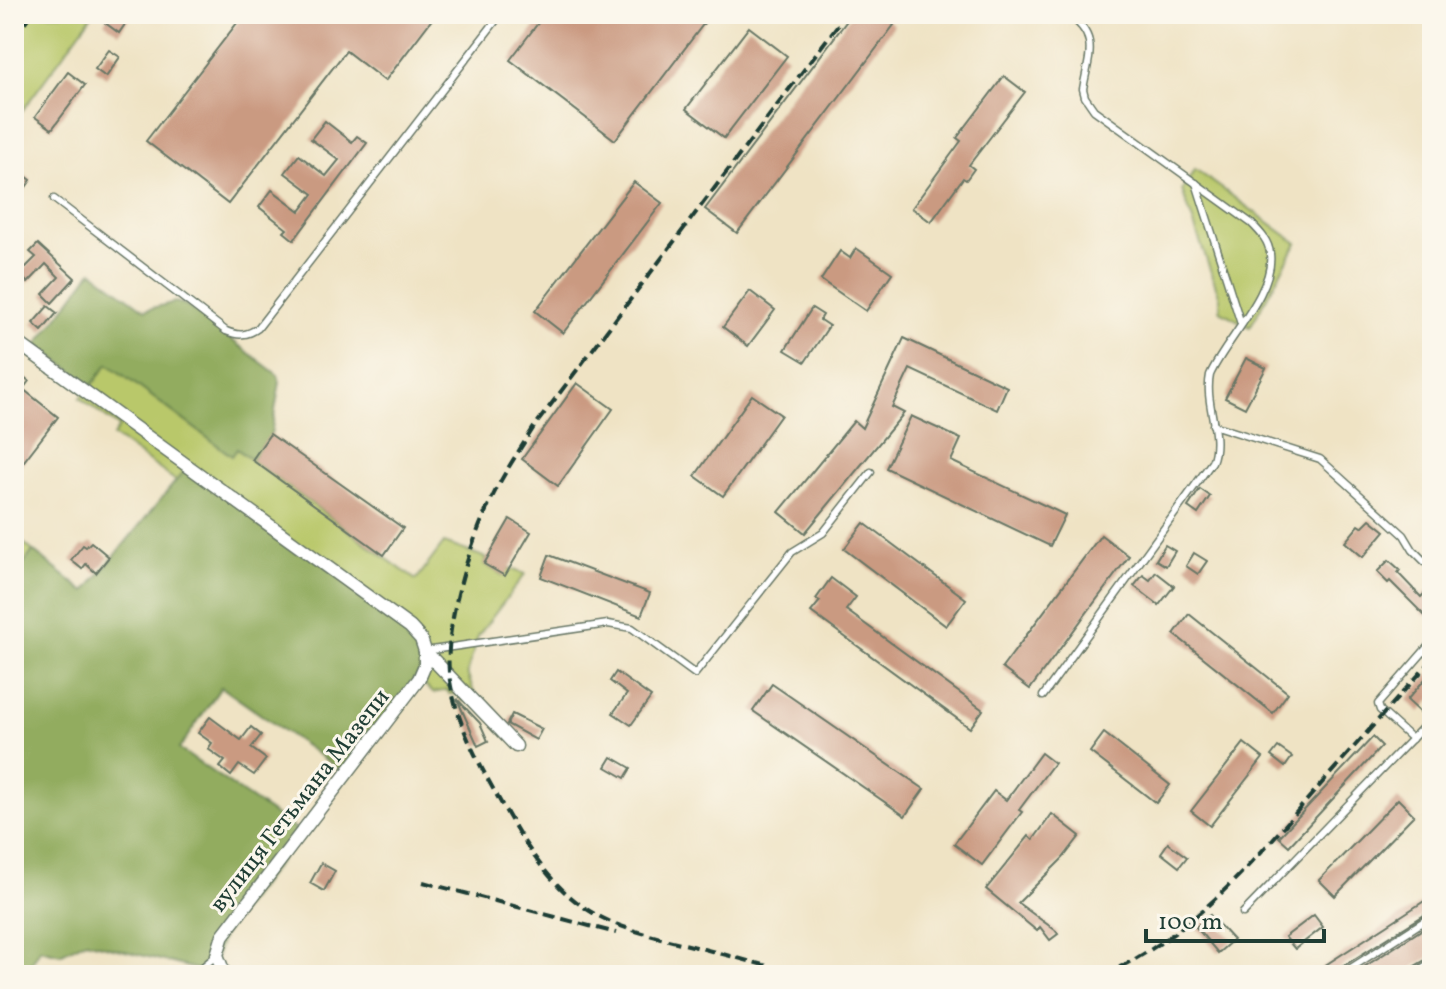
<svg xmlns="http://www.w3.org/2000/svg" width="1446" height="989" font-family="Vollkorn,serif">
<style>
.green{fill:#b9c86b;stroke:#6c8250;stroke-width:2}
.forest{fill:#92ac5f;stroke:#58744a;stroke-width:2}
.building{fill:#ca9a81}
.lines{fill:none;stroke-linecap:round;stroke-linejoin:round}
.service-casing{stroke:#687766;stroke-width:9}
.minor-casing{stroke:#687766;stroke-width:15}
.service{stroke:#fff;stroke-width:6}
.minor{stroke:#fff;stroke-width:12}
.rail{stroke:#1f3d34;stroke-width:4;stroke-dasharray:12 6;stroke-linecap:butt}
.labels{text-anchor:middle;stroke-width:6;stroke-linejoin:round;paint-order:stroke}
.street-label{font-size:24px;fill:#1f3d34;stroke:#fbf7ec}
</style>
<rect width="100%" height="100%" fill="#fbf7ec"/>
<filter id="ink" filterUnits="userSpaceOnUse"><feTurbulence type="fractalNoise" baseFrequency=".0125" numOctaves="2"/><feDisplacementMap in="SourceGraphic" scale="16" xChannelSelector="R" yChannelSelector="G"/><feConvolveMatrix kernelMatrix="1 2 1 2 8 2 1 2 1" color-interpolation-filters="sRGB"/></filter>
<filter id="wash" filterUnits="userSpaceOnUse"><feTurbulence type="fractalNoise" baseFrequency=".006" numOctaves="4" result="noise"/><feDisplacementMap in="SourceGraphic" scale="32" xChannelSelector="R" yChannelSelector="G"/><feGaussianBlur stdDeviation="1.8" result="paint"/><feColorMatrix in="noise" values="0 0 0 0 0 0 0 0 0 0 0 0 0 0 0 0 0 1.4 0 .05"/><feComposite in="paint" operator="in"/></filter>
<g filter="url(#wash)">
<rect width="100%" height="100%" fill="#efe3c4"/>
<g class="green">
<path d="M19,14H93L14,122V21Z"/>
<path d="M1195,169L1297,243L1250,327L1220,311V298L1182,190Z"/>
<path d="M108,363L231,455L237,449L416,580L444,543L487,558L484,564L504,576L509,568L525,574L478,636L467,673L474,693L463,701L458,694H449L448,690L433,693L188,467L176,481L113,436L119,427L80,398Z"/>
<path d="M14,535L33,551L14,578Z"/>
</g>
<g class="forest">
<path d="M92,271L145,310L175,302L184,304L278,375L280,382L271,434L252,460L237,449L232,456L108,364L92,385L37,345Z"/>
<path d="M188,466L410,627L425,665L346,774L221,687L179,749L301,833L223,935L217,955L199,970L86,941L60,954L40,949L25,975H14V578L33,551L85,592Z"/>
</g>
<g id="blocks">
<g class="building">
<path d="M110,14H132L119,33L104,22Z"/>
<path d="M244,14H436L385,81L346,51L228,204L146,141Z"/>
<path d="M545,14H711L615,140L510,60Z"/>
<path d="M852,14H880L894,25L737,233L705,209Z"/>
<path d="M749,27L787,56L724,138L686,109Z"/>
<path d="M109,50L120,57L106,77L95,69Z"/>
<path d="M68,72L85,85L52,129L35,117Z"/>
<path d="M1004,76L1025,92L969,165L974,169L966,180L963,178L931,222L912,208L961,141L957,138Z"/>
<path d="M325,121L352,142L357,136L367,143L294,240L284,232L287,229L259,207L272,190L300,211L313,194L285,173L299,155L326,176L339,160L311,139Z"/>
<path d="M14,167L31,180L14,204Z"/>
<path d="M634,182L662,203L563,333L535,311Z"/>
<path d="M38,244L75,278L52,303L43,294L59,277L46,264L28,283L19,274L36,257L30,252Z"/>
<path d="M856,248L892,273L866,311L821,280L840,251L850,258Z"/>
<path d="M750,291L775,310L748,346L723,327Z"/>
<path d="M48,306L57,313L42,331L33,323Z"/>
<path d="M812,308L823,315L820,320L829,326L805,362L785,350Z"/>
<path d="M904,338L1007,387L997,410L910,369L892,407L904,413L805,533L779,512L854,421L862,428Z"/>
<path d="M1246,358L1266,368L1245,408L1225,398Z"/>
<path d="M14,369L29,381L23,389L58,417L14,474Z"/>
<path d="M577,383L613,409L558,486L522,459Z"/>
<path d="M752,395L781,415L723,496L695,476Z"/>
<path d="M911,416L961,439L951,461L1065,515L1050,546L886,468Z"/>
<path d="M270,434L403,528L384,555L252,460Z"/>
<path d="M1200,489L1210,496L1198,514L1188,507Z"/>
<path d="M510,519L531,532L505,576L484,564Z"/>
<path d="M1370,519L1385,531L1363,557L1345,542L1359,525L1362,527Z"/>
<path d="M864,523L966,599L946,626L844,549Z"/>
<path d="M1101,535L1129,556L1030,689L1002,668Z"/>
<path d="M91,542L109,557L96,573L86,564L82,569L71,560L83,545L86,547Z"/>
<path d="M1165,545L1175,551L1166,566L1156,560Z"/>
<path d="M1194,553L1207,561L1198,574L1186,566Z"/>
<path d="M549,555L650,593L641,616L541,577Z"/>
<path d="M1389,560L1400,570L1398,573L1421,597L1432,586V610L1425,616L1390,581L1388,583L1377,572Z"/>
<path d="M1156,572L1174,586L1159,605L1134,586L1143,575L1150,580Z"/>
<path d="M831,578L856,597L846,610L983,710L970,728L811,612L820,601L816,599Z"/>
<path d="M1189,614L1288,693L1273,713L1174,634Z"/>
<path d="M1432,671V699L1420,712L1407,700Z"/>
<path d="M616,672L651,697L631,725L613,713L627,694L610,681Z"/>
<path d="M772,684L924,789L905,816L753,711Z"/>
<path d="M457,699L480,723L488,741L478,746Z"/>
<path d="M512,714L542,729L536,740L507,724Z"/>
<path d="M210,717L241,740L251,727L261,735L251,748L266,759L254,775L239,765L231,776L220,767L225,761L208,749L212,743L198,733Z"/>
<path d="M1104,733L1170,785L1156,803L1090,752Z"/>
<path d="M1373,737L1382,746L1289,846L1279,837Z"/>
<path d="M1244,743L1263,758L1210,826L1191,811Z"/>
<path d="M1278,747L1292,757L1285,767L1271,756Z"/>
<path d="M1041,753L1054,763L1019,810L1022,812L982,865L954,844L994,791L1006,800Z"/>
<path d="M612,757L631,768L625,778L606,767Z"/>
<path d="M1398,799L1414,815L1335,896L1319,880Z"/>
<path d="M1052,814L1080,836L1063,858L1018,903L1055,930L1058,934L1050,940L1040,927L1037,931L986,889L1029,836L1033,840Z"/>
<path d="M1168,843L1187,857L1179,867L1161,853Z"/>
<path d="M321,863L335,871L324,891L310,883Z"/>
<path d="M1432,896V910L1337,970L1334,975H1310Z"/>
<path d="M1210,915L1233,940L1218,953L1196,927Z"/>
<path d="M1314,915L1323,927L1295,949L1285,937Z"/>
<path d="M1432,923V956L1408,970L1405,975H1365L1361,969Z"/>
</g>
</g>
</g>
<g filter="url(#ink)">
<use href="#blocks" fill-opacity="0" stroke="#687766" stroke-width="2"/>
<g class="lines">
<g class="service-casing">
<g id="service">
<path d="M1196,183L1241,324"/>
<path d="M54,199L226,331C238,336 247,336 258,328L501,14"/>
<path d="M1213,425L1320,459L1404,535L1413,550L1432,569"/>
<path d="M425,651L608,624L632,628L695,674L792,552L823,533L871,472"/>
<path d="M1043,696L1212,462C1223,435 1204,404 1210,375C1225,341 1275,292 1270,254C1269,241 1260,232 1251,223L1094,110L1085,97L1083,89C1089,55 1100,36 1067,14"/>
<path d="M1412,739L1380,710L1378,704L1432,642"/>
<path d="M1243,913L1432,718"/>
<path d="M193,975L217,955"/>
<path d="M1340,975L1432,916"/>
<path d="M1411,975L1432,962"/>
</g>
</g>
<g class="minor-casing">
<g id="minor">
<path d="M14,340L410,627L421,639L425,651L516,746"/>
<path d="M228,975L224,973L217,955L223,935L419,679L425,665V651"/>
</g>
</g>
<use href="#service" class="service"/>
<use href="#minor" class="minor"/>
<g class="rail">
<path d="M14,37L31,14"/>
<path d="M423,882L616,933"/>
<path d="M801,975C766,966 731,956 696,947C662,938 624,931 593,913C552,889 527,848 504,808C481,768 458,727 450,681C442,631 469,545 491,500C503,474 519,451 534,427L846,14"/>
<path d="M1103,975C1191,937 1252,863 1314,792C1353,748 1392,704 1432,660"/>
</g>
</g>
</g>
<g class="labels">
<g class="street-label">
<text transform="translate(299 800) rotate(-52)" y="8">вулиця Гетьмана Мазепи</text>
</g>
</g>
<rect width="1446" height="989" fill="none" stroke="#fbf7ec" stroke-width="48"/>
<path d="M1146 929v12h178v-12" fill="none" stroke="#1f3d34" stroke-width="4"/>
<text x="1158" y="929" font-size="24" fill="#1f3d34" stroke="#fbf7ec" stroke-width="6" paint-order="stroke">100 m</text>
</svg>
